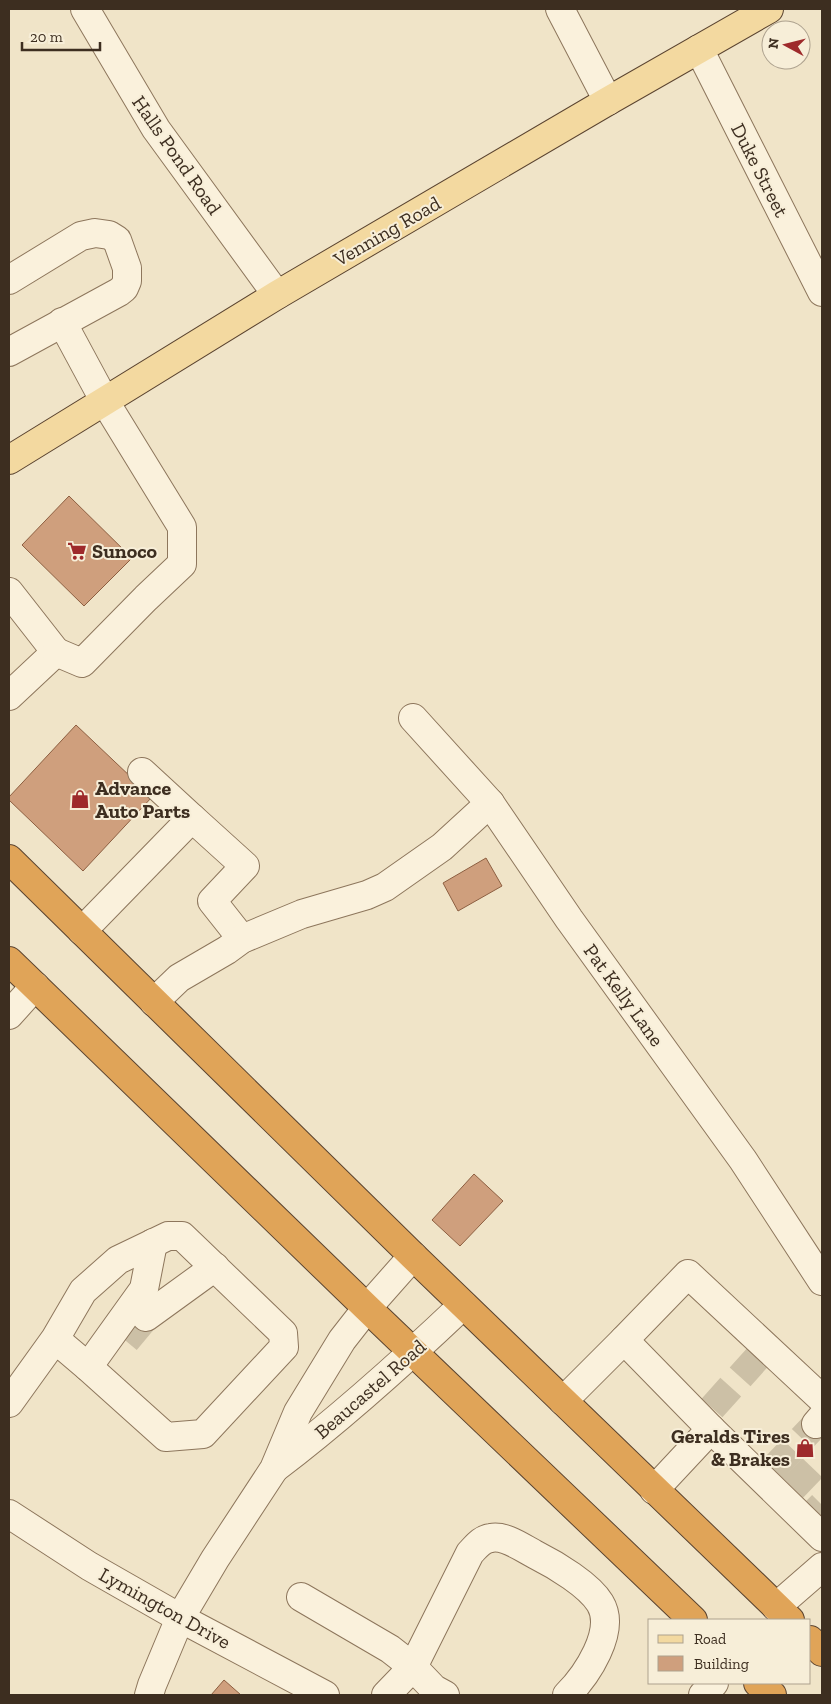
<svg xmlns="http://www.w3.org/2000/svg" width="831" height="1704" font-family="'Zilla Slab',serif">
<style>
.building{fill:#cf9f7d;stroke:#8d5f41}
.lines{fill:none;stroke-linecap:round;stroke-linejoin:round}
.minor-tunnel{stroke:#ccc0a6;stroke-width:28;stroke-dasharray:28 14;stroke-linecap:butt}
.minor-casing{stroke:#8d765c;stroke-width:30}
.major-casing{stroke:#5b4430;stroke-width:30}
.highway-casing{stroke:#5b4430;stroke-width:30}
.minor{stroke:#faf1dc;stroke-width:28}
.major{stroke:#f3d9a0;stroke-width:28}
.highway{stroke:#e0a458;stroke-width:28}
.labels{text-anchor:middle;stroke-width:4;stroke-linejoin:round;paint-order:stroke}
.street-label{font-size:20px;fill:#3d2e20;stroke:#f7eed8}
.poi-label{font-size:20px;font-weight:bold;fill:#3d2e20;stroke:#f7eed8;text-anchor:start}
</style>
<rect width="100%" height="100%" fill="#f0e4c8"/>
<g class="building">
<path d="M69,496L132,558L84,606L22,545Z"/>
<path d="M76,725L152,797L83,871L9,800V797Z"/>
<path d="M486,858L502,886L458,911L443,883Z"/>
<path d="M474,1174L503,1201L460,1246L432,1220Z"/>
<path d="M224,1680L241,1695H211Z"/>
</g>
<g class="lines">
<g class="minor-tunnel">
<path d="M126,1341L146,1317"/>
<path d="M712,1408L757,1358"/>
<path d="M773,1469L816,1424"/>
<path d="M793,1488L822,1458"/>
<path d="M816,1511L822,1505"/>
</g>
<g class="minor-casing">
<g id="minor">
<path d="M85,9L156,129L277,295"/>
<path d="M560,9L608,101"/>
<path d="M699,49L822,292"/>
<path d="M9,280L81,236L95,233L109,235L117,240L127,268V281L124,288L119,292L9,352"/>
<path d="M9,592L56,652L9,696"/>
<path d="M56,652L82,663L146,598L182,564V527L104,400L62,322"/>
<path d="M413,718L490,803L569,919L743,1160L822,1281"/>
<path d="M192,818L245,866L212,901L242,939"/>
<path d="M82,931L192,818L142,772"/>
<path d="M154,1002L179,978L227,950L242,939L302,914L367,895L385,887L442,847L490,803"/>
<path d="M9,1015L35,986"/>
<path d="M146,1317L215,1267"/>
<path d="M88,1367L144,1289L153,1243"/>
<path d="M822,1399L688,1274L624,1340L711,1429L822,1537"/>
<path d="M563,1401L624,1340"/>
<path d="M9,1403L55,1339L88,1367L166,1437L203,1434L284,1347L283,1333L182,1236H168L118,1260L83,1291L55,1339"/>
<path d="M816,1424L822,1417"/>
<path d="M275,1468C341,1418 403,1362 463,1305"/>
<path d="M654,1490L711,1429"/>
<path d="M9,1514L89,1566L180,1618L325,1695"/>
<path d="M301,1597L390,1649L413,1667L386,1695"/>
<path d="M776,1607L822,1567"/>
<path d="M149,1695L152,1685L180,1618L215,1559L274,1469L298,1412L342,1340L367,1308L413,1256"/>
<path d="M445,1695L434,1689L413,1667L470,1553C476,1547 481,1539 491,1538C506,1535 524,1549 536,1555C556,1565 589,1585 600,1603C617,1631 586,1676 567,1695"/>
<path d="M703,1695L714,1683"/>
</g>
</g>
<g class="major-casing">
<path id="major" d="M9,460L277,295L608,101L769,9"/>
</g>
<g class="highway-casing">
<g id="highway">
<path d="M9,859L413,1256L790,1620"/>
<path d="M9,961L367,1308L693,1620"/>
<path d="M810,1640L822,1652"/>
<path d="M758,1683L772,1695"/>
</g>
</g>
<use href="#minor" class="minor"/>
<use href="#major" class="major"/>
<use href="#highway" class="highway"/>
</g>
<defs>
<g id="supermarket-bare" transform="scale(1.5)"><path d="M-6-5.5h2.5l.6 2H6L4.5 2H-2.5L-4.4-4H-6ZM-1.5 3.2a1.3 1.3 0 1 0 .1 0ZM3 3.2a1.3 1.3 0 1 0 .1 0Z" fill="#9e2a2b" stroke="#f7eed8" stroke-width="2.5" paint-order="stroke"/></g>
<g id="shop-bare" transform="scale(1.5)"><path d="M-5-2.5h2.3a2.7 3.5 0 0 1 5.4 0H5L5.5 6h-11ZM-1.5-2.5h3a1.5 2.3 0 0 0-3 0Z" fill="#9e2a2b" stroke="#f7eed8" stroke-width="2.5" paint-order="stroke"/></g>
</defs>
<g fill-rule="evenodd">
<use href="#supermarket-bare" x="77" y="551"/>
<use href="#shop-bare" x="80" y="799"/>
<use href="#shop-bare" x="805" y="1448"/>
</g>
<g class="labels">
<g class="street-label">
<text transform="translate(177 155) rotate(55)" y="7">Halls Pond Road</text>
<text transform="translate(760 170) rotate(63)" y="7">Duke Street</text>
<text transform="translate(387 231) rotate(-30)" y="7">Venning Road</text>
<text transform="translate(624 995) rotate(54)" y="7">Pat Kelly Lane</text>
<text transform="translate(370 1389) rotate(-41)" y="7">Beaucastel Road</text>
<text transform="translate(165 1608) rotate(29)" y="7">Lymington Drive</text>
</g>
<g class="poi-label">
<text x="92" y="558">Sunoco</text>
<text x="95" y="795">Advance<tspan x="95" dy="23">Auto Parts</tspan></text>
<text x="790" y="1443" text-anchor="end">Geralds Tires<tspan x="790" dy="23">&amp; Brakes</tspan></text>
</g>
</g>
<rect width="831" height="1704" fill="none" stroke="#3d2e20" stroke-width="20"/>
<rect x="648" y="1619" width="162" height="65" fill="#f7eed8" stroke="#ada18e"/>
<rect x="658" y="1635" width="25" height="8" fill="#f3d9a0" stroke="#ada18e"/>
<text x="694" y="1644" font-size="15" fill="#3d2e20">Road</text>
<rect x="658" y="1656" width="25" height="15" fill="#cf9f7d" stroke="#ada18e"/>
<text x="694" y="1669" font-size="15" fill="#3d2e20">Building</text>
<g transform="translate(786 45) rotate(277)"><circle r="24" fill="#f7eed8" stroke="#ada18e"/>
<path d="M0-4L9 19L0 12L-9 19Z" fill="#9e2a2b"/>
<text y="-8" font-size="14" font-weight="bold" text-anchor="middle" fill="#3d2e20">N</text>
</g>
<path d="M22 42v8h78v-8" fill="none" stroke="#3d2e20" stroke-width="2.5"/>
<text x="30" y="42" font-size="15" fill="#3d2e20" stroke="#f7eed8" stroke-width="4" paint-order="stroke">20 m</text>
</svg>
